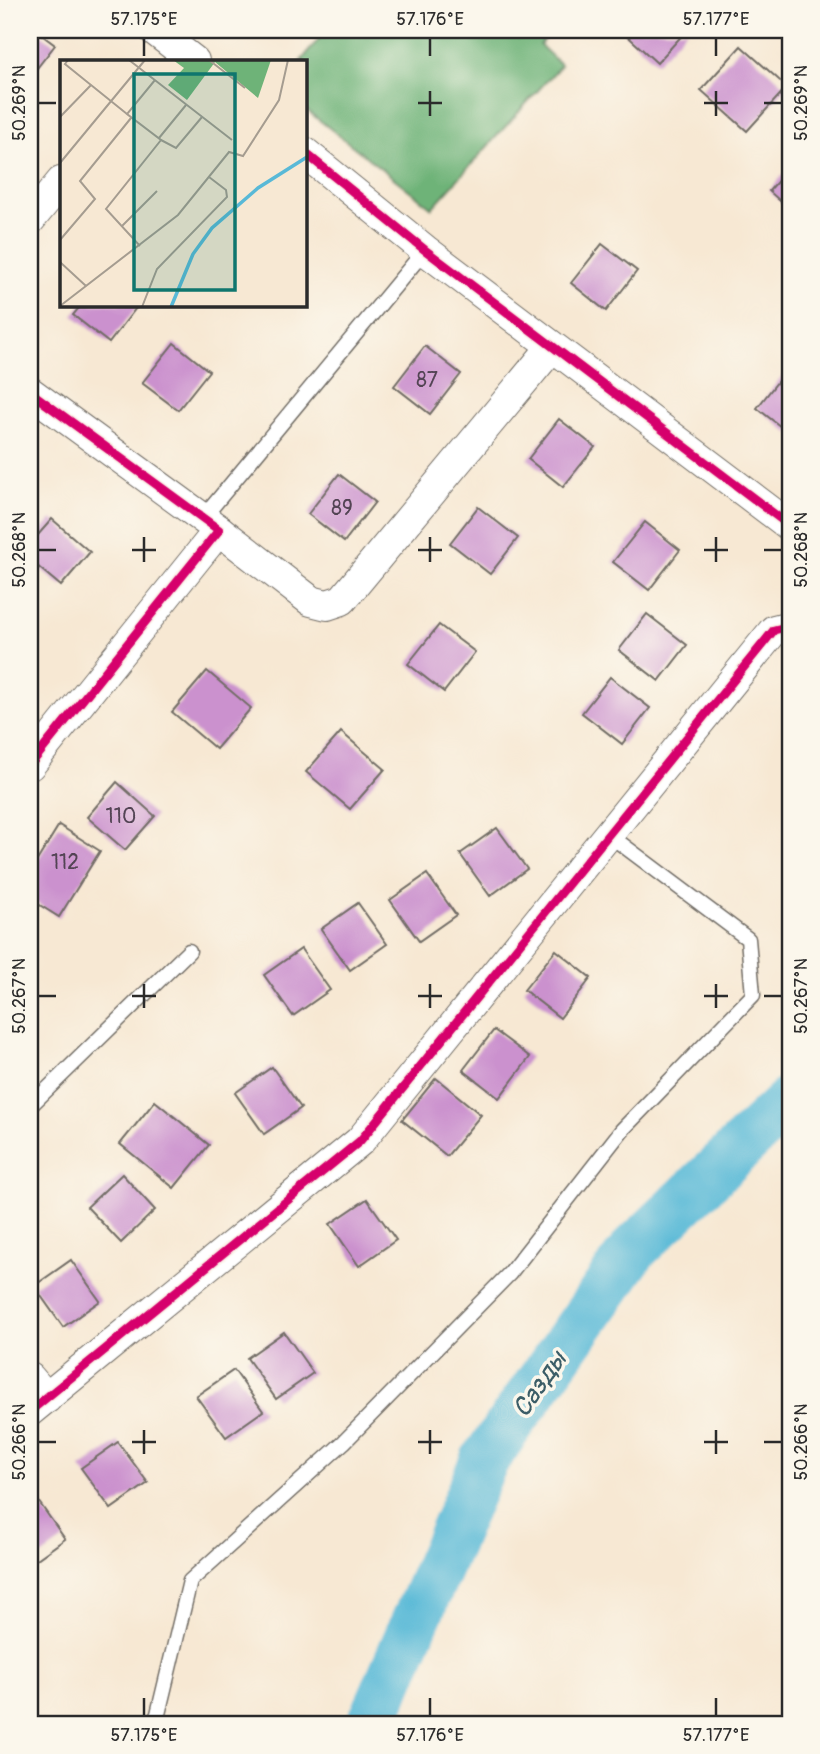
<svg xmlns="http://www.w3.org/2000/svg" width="820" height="1754" font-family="Pangolin,sans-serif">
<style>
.forest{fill:#6eb378;stroke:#4c6f52;stroke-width:2}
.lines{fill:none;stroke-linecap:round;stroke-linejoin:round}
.river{stroke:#59b9d7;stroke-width:49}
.building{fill:#cb91ce}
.lane-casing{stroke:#726d66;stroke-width:17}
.street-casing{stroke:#726d66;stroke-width:32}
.lane{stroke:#fff;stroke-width:14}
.street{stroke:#fff;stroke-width:30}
.cycleway-casing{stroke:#fbf7ec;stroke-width:13}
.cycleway{stroke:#d6006c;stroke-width:9}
.ticks{fill:none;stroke:#2b2b2b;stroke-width:2.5}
.labels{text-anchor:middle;stroke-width:7;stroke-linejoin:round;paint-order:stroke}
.number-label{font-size:21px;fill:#534454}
.water-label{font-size:26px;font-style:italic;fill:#3b5d67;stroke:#fbf7ec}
.inset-river{fill:none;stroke:#59b9d7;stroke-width:3.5}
.inset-road{fill:none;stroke:#a59c90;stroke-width:2}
.view{fill:#0f766e;fill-opacity:0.15;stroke:#0f766e;stroke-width:3.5}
.inset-edge{fill:none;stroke:#2b2b2b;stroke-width:3.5}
.neatline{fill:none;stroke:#2b2b2b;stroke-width:2.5}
.ticks-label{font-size:18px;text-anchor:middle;fill:#2b2b2b}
</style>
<rect width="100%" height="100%" fill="#fbf7ec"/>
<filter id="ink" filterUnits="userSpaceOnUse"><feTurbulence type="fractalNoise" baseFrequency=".0143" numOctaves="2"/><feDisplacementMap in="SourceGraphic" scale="14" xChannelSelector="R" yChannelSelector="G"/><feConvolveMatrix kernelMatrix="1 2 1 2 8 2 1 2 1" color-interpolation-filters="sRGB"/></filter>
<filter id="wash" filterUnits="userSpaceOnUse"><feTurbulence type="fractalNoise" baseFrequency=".00686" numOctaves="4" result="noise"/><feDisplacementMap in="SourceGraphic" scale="28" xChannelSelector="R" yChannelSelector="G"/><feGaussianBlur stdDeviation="1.57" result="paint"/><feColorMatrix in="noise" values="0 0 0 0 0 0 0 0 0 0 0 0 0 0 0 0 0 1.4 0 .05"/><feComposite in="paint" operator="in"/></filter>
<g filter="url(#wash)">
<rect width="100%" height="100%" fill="#f7e8d3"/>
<path class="forest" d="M326,30H552L540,45L561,65L432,208L305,109L304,61H301Z"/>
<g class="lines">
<path class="river" d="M371,1724L484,1461L633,1250L790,1100"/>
</g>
<g id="blocks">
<g class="building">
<path d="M30,30H35L55,45L30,77Z"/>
<path d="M621,30H687L657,63Z"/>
<path d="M741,46L787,87L747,131L701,90Z"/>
<path d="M790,167V210L769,191Z"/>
<path d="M602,244L637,271L606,311L571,283Z"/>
<path d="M82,304H139L109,343L73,315Z"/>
<path d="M174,343L209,371L178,410L142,383Z"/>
<path d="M425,346L461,374L430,414L394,386Z"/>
<path d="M785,372L790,376V434L757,408Z"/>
<path d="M559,419L595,447L563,487L528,459Z"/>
<path d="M339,474L375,502L344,542L308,514Z"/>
<path d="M478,507L518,538L490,574L450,543Z"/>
<path d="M52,519L90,552L61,586L30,560V544Z"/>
<path d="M645,522L680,550L649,590L613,562Z"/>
<path d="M647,614L687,645L659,681L619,650Z"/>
<path d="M439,625L475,652L444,692L408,664Z"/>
<path d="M207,671L251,708L216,749L172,712Z"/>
<path d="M610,677L650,708L622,744L582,713Z"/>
<path d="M341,732L385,769L350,809L306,772Z"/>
<path d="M117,782L155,816L125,850L87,817Z"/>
<path d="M59,825L100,851L59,917L30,899V872Z"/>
<path d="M497,828L527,869L490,896L460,854Z"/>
<path d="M427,874L456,915L419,941L390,900Z"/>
<path d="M358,903L387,944L350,970L321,929Z"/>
<path d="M301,949L330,990L293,1016L264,975Z"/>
<path d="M556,950L591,978L560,1018L524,990Z"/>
<path d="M494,1030L530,1057L499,1098L463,1070Z"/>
<path d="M272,1067L301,1108L264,1134L235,1093Z"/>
<path d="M436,1078L481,1115L447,1156L402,1120Z"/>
<path d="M155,1101L209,1145L174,1188L120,1144Z"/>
<path d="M122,1174L155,1210L121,1243L87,1207Z"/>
<path d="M367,1199L396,1240L359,1266L330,1224Z"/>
<path d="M71,1260L100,1301L63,1327L34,1286Z"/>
<path d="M284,1332L313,1373L276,1399L247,1358Z"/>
<path d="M234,1370L263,1411L226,1437L196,1396Z"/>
<path d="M118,1442L148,1483L111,1509L81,1468Z"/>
<path d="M36,1498L65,1539L30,1564V1503Z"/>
</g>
</g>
</g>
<g filter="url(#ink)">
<use href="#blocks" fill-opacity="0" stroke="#726d66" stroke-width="2"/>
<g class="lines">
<g class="lane-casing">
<g id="lane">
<path d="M203,518L425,250"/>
<path d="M30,1106L189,951"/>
<path d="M153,1724L158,1714L190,1581L344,1442L510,1273L622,1130L753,995L748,939L608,834"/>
</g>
</g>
<g class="street-casing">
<g id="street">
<path d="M154,30L194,61"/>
<path d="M304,152L425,250L790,526"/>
<path d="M30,220L61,182"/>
<path d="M30,392L219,530L30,765"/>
<path d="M219,530L311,601L327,605L342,600L552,347"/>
<path d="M30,1378L47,1398"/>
<path d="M30,1411L360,1141L774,630L790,626"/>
</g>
</g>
<use href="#lane" class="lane"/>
<use href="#street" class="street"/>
<g class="cycleway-casing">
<g id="cycleway">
<path d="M304,152L425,250L790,526"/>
<path d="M30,392L219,530L30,765"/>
<path d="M30,1411L360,1141L774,630L790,626"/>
</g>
</g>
<use href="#cycleway" class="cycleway"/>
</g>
</g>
<path class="ticks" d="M144,38V56M430,38V56M716,38V56M430,91V116M716,91V116M38,103H56M418,103H442M704,103H728M764,103H782M144,537V562M430,537V562M716,537V562M38,550H56M132,550H156M418,550H442M704,550H728M764,550H782M144,984V1008M430,984V1008M716,984V1008M38,996H56M132,996H156M418,996H442M704,996H728M764,996H782M144,1430V1454M430,1430V1454M716,1430V1454M38,1442H56M132,1442H156M418,1442H442M704,1442H728M764,1442H782M144,1698V1716M430,1698V1716M716,1698V1716"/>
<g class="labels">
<g class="number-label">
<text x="427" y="387">87</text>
<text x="342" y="515">89</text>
<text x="121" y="823">110</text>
<text x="65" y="869">112</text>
</g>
<g class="water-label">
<text transform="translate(539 1384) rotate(-55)" y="9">Сазды</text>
</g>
</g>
<g transform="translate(60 60)">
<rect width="247" height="247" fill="#f7e8d3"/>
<path d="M113,0H211L198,38L155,2L127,40L108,25L124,8Z" fill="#6eb378"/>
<path class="inset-river" d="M111,247L133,194L152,168L198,128L247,97"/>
<path class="inset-road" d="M69,0L172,80M149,0L185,28M31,25L67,54M0,57L31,25L5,4L8,0M99,78L126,45M101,80L116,88L142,57M0,103L85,0M62,166L97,131M0,180L35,139L20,121L71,58M80,186L46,149L101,80L67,54L95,20M0,202L26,226M0,246L118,155L169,92L183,96L219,40L228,0M82,247L97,209L167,137L166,130L149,117"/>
<path class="view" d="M74,14H175V230H74Z"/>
<rect width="247" height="247" class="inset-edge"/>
</g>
<rect width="820" height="1754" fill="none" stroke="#fbf7ec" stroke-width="77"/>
<rect x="38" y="38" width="744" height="1678" class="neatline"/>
<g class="ticks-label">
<text x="144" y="25">57.175°E</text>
<text x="430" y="25">57.176°E</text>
<text x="716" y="25">57.177°E</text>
<text transform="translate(19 103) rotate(-90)" y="6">50.269°N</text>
<text transform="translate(801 103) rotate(-90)" y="6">50.269°N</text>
<text transform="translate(19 550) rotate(-90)" y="6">50.268°N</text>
<text transform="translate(801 550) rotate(-90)" y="6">50.268°N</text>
<text transform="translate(19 996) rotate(-90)" y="6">50.267°N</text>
<text transform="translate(801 996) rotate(-90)" y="6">50.267°N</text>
<text transform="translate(19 1442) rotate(-90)" y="6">50.266°N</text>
<text transform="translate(801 1442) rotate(-90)" y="6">50.266°N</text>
<text x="144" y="1741">57.175°E</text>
<text x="430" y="1741">57.176°E</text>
<text x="716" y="1741">57.177°E</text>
</g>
</svg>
